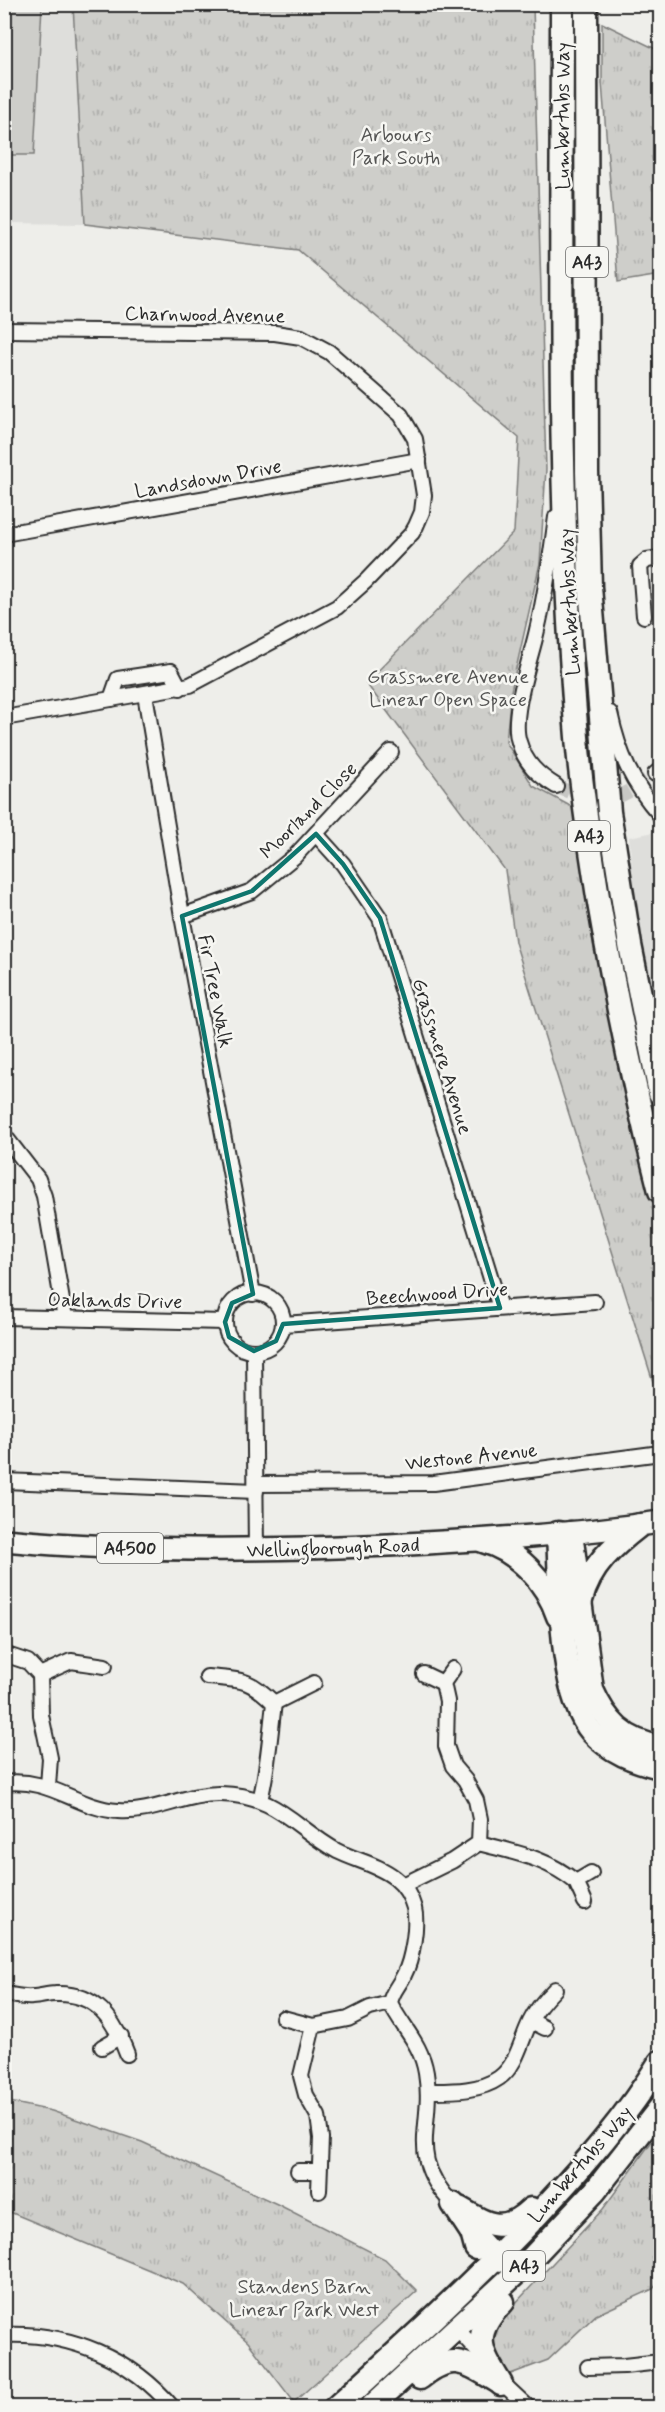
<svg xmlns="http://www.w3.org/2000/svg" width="665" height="2412" font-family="Mynerve,sans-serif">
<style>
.built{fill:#dededb}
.grass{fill:#cececa;stroke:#7c7c7a;stroke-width:1.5}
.park{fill:url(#park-tufts);stroke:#7c7c7a;stroke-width:1.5}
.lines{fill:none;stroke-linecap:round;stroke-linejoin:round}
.minor-tunnel{stroke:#c7c7c4;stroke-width:14;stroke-dasharray:14 7;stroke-linecap:butt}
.minor-casing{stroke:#2b2b2b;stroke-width:18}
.primary-casing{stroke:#2b2b2b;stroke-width:26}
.trunk-casing{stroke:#2b2b2b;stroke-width:27}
.minor{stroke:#f6f6f2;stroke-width:14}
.primary{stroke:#f6f6f2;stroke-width:21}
.trunk{stroke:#f6f6f2;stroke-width:22}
.marked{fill:none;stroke:#0f766e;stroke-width:4.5;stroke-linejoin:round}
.labels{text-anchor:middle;stroke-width:5;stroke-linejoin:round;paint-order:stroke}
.shield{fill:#f6f6f2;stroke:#686867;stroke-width:1.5}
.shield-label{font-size:18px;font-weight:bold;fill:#2b2b2b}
.street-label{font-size:20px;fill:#2b2b2b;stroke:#f6f6f2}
.park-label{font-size:20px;fill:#545453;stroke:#f6f6f2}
</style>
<defs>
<pattern id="park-tufts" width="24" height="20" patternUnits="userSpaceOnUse" patternTransform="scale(1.5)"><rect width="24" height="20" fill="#cececa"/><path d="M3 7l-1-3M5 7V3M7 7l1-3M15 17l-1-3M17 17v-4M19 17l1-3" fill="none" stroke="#b1b1ae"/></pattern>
</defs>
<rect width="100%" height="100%" fill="#eeeeea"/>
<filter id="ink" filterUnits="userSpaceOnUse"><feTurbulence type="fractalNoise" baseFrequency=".0167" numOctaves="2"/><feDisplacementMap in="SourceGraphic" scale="12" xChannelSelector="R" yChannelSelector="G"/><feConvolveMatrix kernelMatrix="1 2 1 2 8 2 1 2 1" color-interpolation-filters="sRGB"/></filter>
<g filter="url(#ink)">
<g class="built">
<path d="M5,5H73L85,224L5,223Z"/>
<path d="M660,831V1028L636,912L629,837Z"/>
</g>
<path class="grass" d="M5,4L42,5L34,155H5Z"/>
<g class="park">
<path d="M73,5H533L546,469L540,563L511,691L506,742L533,786L574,808L594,949L639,1150L660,1224V1404L515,942L505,870L366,683L514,532L519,438L298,250L85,224Z"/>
<path d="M602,23L660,51V275L618,282L602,83Z"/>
<path d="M5,2101L52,2111L142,2142L277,2204L385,2259L417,2291L294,2402L248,2342L183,2284L5,2210Z"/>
<path d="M660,2130V2281L653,2289L596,2315L548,2360L500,2378L489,2355L500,2320L603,2209Z"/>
</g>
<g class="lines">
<path class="minor-tunnel" d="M556,786C602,808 615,803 655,774"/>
<g class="minor-casing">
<g id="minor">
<path d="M4,330L275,333L301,337L329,352L401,415L415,439L424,495L422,512L416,526L412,533L366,581L337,607L190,685L4,718"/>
<path d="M4,534L419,460"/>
<path d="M644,616L640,566L647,560L660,558"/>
<path d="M145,694L182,916L253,1294"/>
<path d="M111,699L118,679L171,671L180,688"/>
<path d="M610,713C619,755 632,783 660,815"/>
<path d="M655,774L660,770"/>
<path d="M556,786C538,775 525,763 519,742C510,716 531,658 537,630C546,593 551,555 556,517"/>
<path d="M316,834L343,864L380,918L500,1308"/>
<path d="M182,916L252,891L295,856L391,752"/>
<path d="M4,1135L38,1179L44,1196L65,1318"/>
<circle cx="254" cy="1322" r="29"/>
<path d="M4,1317L225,1322"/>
<path d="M283,1324L595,1302"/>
<path d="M254,1351L256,1550"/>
<path d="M4,1481L256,1491"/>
<path d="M256,1484L433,1483L653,1454"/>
<path d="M4,1654L28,1662L40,1675L41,1715L50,1758L48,1786"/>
<path d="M40,1675L71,1661L105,1666"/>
<path d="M207,1677C241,1680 249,1678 274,1703C270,1735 268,1770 260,1800"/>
<path d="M443,1683L453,1669"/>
<path d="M274,1703L314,1683"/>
<path d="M4,1783C51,1777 76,1808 118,1811C153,1814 186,1793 221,1794C277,1795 294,1827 337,1851C355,1860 379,1865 395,1878C404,1885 411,1897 414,1908C418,1925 412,1960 404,1975C399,1986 392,1991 390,2003C403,2029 421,2043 426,2073C435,2127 405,2155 453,2204"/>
<path d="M479,1843C516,1853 545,1857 576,1882L591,1873"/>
<path d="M576,1882L585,1902"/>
<path d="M403,1885L452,1861L479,1843L480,1819L476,1800L465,1780L453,1766L446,1746L447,1701L443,1683L424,1674"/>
<path d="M4,1994C13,1995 23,1998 32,1997C40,1997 47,1994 55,1994C96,1992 114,2019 127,2054"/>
<path d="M283,2018L313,2026"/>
<path d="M531,2021L545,2028"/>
<path d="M102,2047L121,2036"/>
<path d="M428,2091C451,2091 479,2092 499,2078C517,2065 521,2040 530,2022C536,2009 545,1999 555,1989"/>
<path d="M298,2171H319"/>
<path d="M319,2191L321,2138L318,2116L306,2095L301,2076L313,2026L348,2019L370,2008L390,2003"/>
<path d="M457,2329L482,2356"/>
<path d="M4,2335C70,2332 131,2358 173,2408"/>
<path d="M588,2367L624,2366L660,2362"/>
<path d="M498,2379L529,2408"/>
</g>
</g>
<g class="primary-casing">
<path id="primary" d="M4,1540C133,1552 261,1551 389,1545C480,1540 571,1535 660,1522"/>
</g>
<g class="trunk-casing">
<g id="trunk">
<path d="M562,4C562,248 556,493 577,737C581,790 590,844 598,897C615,996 635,1094 660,1191"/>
<path d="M586,4L587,472L590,587L609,812L630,945L660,1093"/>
<path d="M558,1533C561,1585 558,1693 592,1732C610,1752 635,1761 660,1767"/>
<path d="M571,1533L592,1690C606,1722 624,1741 660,1747"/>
<path d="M483,1541C518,1551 546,1581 558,1616"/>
<path d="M581,1600C590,1566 613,1546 640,1525"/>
<path d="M453,2204L472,2233L476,2248"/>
<path d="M459,2208C488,2225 504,2235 531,2209"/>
<path d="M472,2233L496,2259L510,2261"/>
<path d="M420,2378C452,2351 465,2362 497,2381"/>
<path d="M501,2384C479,2349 471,2334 503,2302"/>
<path d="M335,2408C406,2344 475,2281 540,2212C584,2165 627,2116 660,2062"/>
<path d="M370,2408L526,2264L595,2191L660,2108"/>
</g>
</g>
<use href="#minor" class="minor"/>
<use href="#primary" class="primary"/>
<use href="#trunk" class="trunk"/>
</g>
</g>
<path class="marked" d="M316,834L343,864L380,918L500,1308L283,1324L276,1341L254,1351L229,1337L225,1322L232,1303L253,1294L182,916L252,891Z"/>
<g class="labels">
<g class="shield">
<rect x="566" y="247" width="42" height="30" rx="4.5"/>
<rect x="568" y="821" width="42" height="30" rx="4.5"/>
<rect x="97" y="1533" width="66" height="30" rx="4.5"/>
<rect x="503" y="2251" width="42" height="30" rx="4.5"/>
</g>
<g class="shield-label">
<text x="587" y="268">A43</text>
<text x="589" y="842">A43</text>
<text x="130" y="1554">A4500</text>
<text x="524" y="2272">A43</text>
</g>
<g class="street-label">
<text transform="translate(562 116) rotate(-90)" y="7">Lumbertubs Way</text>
<text transform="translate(205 314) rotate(1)" y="7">Charnwood Avenue</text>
<text transform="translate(208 478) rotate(-10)" y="7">Landsdown Drive</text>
<text transform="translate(569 602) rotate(-93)" y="7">Lumbertubs Way</text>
<text transform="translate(308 810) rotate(-45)" y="7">Moorland Close</text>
<text transform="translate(216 991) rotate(79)" y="7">Fir Tree Walk</text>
<text transform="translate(443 1056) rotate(73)" y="7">Grassmere Avenue</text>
<text transform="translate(437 1293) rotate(-4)" y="7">Beechwood Drive</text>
<text transform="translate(115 1300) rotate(1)" y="7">Oaklands Drive</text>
<text transform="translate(471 1456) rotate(-6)" y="7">Westone Avenue</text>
<text transform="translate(333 1547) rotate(-2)" y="7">Wellingborough Road</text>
<text transform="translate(580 2164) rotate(-49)" y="7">Lumbertubs Way</text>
</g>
<g class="park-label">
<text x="396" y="141">Arbours<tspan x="396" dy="23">Park South</tspan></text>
<text x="448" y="683">Grassmere Avenue<tspan x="448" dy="23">Linear Open Space</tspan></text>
<text x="304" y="2293">Standens Barn<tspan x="304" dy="23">Linear Park West</tspan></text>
</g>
</g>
<rect width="665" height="2412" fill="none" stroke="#f6f6f2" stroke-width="24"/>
<rect x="12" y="12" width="641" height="2388" fill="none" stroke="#2b2b2b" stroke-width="2" filter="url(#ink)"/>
</svg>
